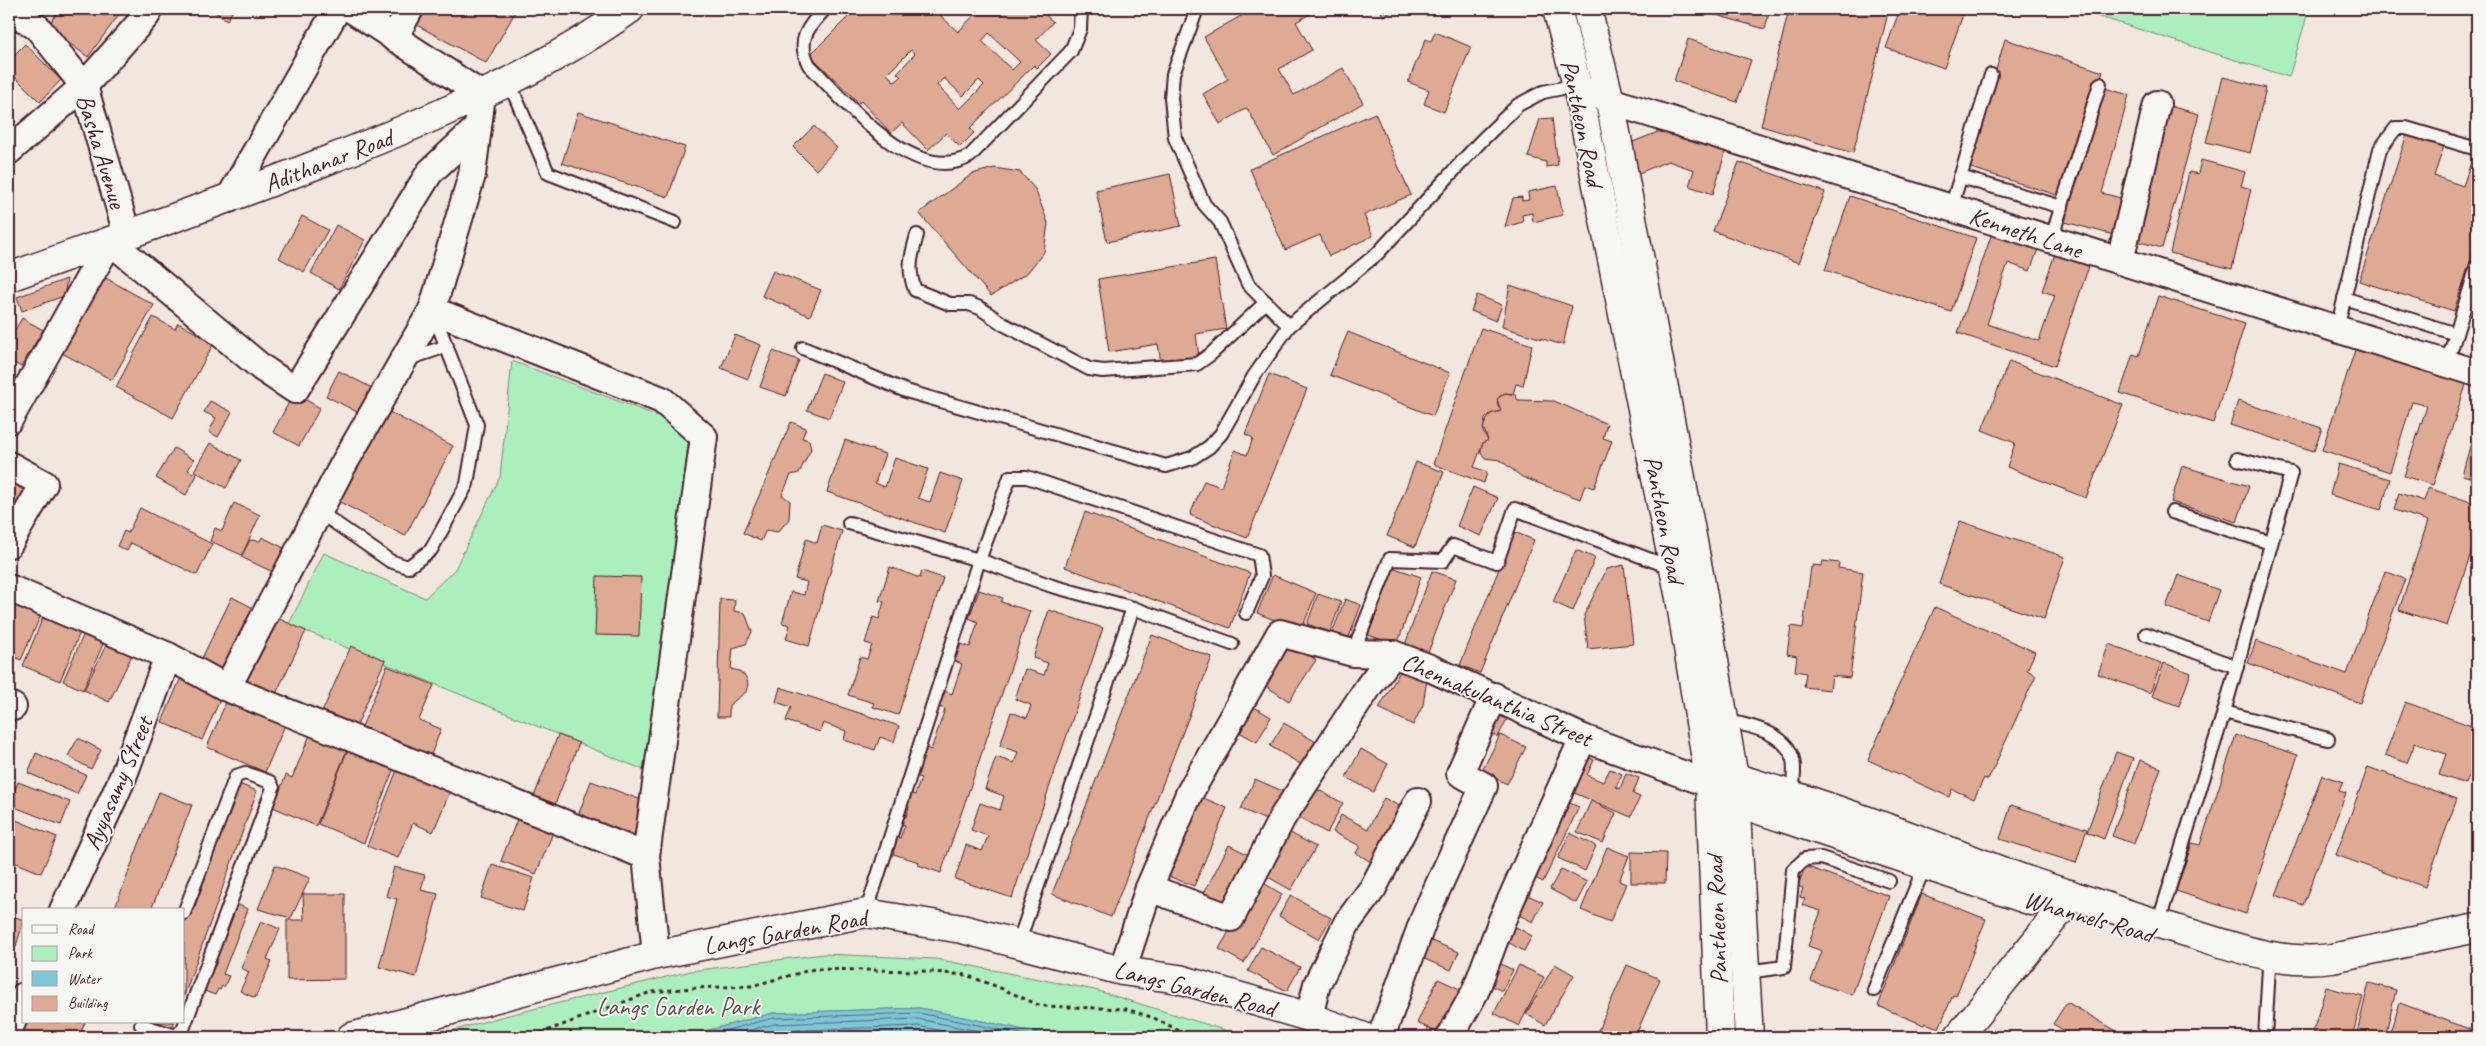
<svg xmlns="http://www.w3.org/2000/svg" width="2486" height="1046" font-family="Caveat,sans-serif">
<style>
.green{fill:#abf0bc;stroke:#7a8874}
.water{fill:#7bc8d9;stroke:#678493}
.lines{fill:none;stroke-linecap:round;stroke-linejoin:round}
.shore{stroke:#5e6371;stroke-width:1}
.building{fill:#dfaa94;stroke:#4a1f2b;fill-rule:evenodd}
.service-casing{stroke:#4a1f2b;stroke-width:16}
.minor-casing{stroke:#4a1f2b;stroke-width:30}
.tertiary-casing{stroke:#4a1f2b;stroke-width:31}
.secondary-casing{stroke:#4a1f2b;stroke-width:31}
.path{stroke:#4a1f2b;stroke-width:3;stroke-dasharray:4 4;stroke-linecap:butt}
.service{stroke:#f6f6f2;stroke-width:12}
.minor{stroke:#f6f6f2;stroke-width:26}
.tertiary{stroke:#f6f6f2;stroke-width:28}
.secondary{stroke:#f6f6f2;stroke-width:28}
.labels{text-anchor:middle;stroke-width:4;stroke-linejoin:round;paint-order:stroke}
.street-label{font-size:25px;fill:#4a1f2b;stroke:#f6f6f2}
.park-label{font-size:25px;fill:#62534f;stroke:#f6f6f2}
</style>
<rect width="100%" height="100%" fill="#f1e7df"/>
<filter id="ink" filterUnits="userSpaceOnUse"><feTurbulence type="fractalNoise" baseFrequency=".02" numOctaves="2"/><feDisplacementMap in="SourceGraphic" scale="10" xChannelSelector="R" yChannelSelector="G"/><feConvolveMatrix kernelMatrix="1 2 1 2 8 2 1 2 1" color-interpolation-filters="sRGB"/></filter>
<g filter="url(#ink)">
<g class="green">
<path d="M2075,9H2309L2289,77Z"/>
<path d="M512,361L668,420L688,442L656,775L289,624L324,553L425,598L455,569L500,477Z"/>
<path d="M824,954L936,959L1095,990L1247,1037H1058L920,1008L773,1013L683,1037H430L497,1018L691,971Z"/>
</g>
<path class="water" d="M920,1008L1058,1037H683L773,1013Z"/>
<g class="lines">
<g class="shore">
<path d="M700,1037L774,1018L919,1013L1037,1037"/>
<path d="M723,1037L774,1024L918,1019L1009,1037"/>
<path d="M753,1037L776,1031L918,1026L972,1037"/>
</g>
</g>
<g class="building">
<path d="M60,9H123L88,57L47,27Z"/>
<path d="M210,9H234L227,20Z"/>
<path d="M420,9H517L486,63L413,23Z"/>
<path d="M856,9H949L941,16L958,32L980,9H1039L1053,22L1036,40L1051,54L1037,68L1034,65L970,128L974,133L960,147L946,133L928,150L902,123L891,133L861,101L859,103L810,55ZM989,33L1020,62L1012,70L982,41ZM911,50L915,54L897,73L901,77L895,82L887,74ZM944,78L963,96L979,80L984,85L960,109L937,85Z"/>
<path d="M1253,9H1319L1296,22L1312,50L1279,69L1294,95L1343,68L1363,103L1273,155L1247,108L1220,124L1203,94L1228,79L1204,37Z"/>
<path d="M1380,9H1398L1383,16Z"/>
<path d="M1695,9H1770L1765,29Z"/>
<path d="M1789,9H1889L1853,153L1761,126Z"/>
<path d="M1900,9H1965L1944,68L1886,48Z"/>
<path d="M1435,32L1471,47L1444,112L1424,104L1429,90L1408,82L1426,39L1431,41Z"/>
<path d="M1688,39L1751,60L1737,102L1674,81Z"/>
<path d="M2005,39L2103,72L2060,196L1968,167Z"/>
<path d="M25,44L61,80L40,102L9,71V60Z"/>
<path d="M2223,77L2266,88L2250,153L2206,142Z"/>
<path d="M2101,87L2129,95L2102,193L2139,203L2166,105L2199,114L2162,248L2065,222Z"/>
<path d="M578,112L685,147L668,197L562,163Z"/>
<path d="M1375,113L1411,195L1364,215L1373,236L1329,256L1320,235L1285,250L1250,169Z"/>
<path d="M1552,118L1558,165L1546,167V162L1528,157L1540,119Z"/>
<path d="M814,126L837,148L816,170L793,147Z"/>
<path d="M1663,130L1727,146L1713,194L1689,186L1694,170L1668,161L1639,173L1628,144Z"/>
<path d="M2408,131L2445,143L2434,176L2463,186L2474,153L2477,154V240L2454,311L2359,281Z"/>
<path d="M2201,160L2245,172L2241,186L2251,189L2232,269L2170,253L2189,172L2198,174Z"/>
<path d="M1739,162L1825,192L1799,263L1713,231Z"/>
<path d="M994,168L1020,172L1035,189L1048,223L1044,252L1027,273L991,296L919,213L972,174Z"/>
<path d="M1170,174L1181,226L1107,242L1096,190Z"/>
<path d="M1557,186L1563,215L1533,222L1532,213L1522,215L1523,222L1505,227L1513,198L1522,197V201L1529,200L1528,192Z"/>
<path d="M1850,196L1976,238L1951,312L1825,270Z"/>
<path d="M302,216L328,230L304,272L279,258Z"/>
<path d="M336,225L365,240L339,289L311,273Z"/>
<path d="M1992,233L2038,249L2030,271L2008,263L1987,324L2039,341L2055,295L2042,291L2055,254L2089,266L2055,366L1958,333Z"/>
<path d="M1215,260L1226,329L1196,334L1199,357L1161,363L1158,344L1109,352L1098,279Z"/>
<path d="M93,271L154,305L112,380L51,347Z"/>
<path d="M773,271L821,290L810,316L762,296Z"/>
<path d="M67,279L64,296L22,311L17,297Z"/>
<path d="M1510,285L1572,306L1563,345L1502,327Z"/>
<path d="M1477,295L1502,305L1496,321L1471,311Z"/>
<path d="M2158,296L2245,324L2213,423L2120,393L2133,354L2139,356Z"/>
<path d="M153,317L175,329L178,323L214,343L173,418L116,387Z"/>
<path d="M22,318L43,330L21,367L9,360V340Z"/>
<path d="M1481,328L1532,345L1523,386L1516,384L1513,394L1505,393L1500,396L1497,403L1501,411L1490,414L1485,419L1483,432L1488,440L1483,443L1474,467L1487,472L1484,483L1433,464Z"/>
<path d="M1348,332L1450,373L1433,416L1330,375Z"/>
<path d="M735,335L761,345L748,379L721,368Z"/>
<path d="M2356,347L2467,382L2433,485L2404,476L2427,406L2412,402L2390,472L2322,450Z"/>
<path d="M773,351L799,360L786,396L760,387Z"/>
<path d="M2009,361L2123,405L2086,498L2007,467L2015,443L1982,430Z"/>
<path d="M339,371L378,391L365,416L326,396Z"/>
<path d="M822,373L843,382L829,418L807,410Z"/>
<path d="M1269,374L1307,389L1247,538L1190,515L1204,481L1221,487L1235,450L1247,455L1253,438L1245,434Z"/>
<path d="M294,393L320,408L299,446L273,432Z"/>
<path d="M1505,393L1515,395L1518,400L1554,401L1607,424L1603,438L1612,441L1594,488L1585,485L1580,499L1522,477L1500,460L1485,458L1481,453V449L1483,443L1488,440L1483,427L1490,414L1501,411L1497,399Z"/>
<path d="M210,401L232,412L218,437L209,432L216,418L204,412Z"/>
<path d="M2238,401L2322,428L2314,451L2230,425Z"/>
<path d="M382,408L453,446L405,536L334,499Z"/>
<path d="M2477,421V479L2462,475Z"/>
<path d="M791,422L806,428L802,438L809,440L811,449L799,473L791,475L782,495L790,501L789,519L778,532L766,530L761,541L743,533Z"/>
<path d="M845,440L885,454L875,483L885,487L895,458L928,469L918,498L930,502L940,473L963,481L945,533L827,492Z"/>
<path d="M210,443L241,460L226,488L194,471Z"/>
<path d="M174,448L194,460L188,470L197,475L186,495L156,478Z"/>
<path d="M1416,462L1444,472L1415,547L1387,536Z"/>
<path d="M2338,464L2390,479L2381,510L2330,495Z"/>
<path d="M2182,466L2249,486L2237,522L2171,502Z"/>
<path d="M9,481L25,491L9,519Z"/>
<path d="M1473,487L1498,498L1481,536L1457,526Z"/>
<path d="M2428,488L2477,504V534L2447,626L2399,610L2428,521L2394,510L2399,493L2424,501Z"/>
<path d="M234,503L260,515L242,555L210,541L215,528L222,531Z"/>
<path d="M140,508L212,544L197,575L131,543L127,551L117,546L124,531L128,533Z"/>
<path d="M1085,512L1250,573L1230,628L1065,567Z"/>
<path d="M1960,521L2065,557L2044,619L1939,584Z"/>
<path d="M822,525L842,531L809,646L786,639L790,625L782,623L791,592L804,595L807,582L795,579L806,539L817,543Z"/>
<path d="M1514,532L1534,540L1480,673L1460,665Z"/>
<path d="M262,537L284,548L273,572L241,557L250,540L260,541Z"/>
<path d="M1576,550L1595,558L1573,611L1553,602Z"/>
<path d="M1823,561L1839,563L1838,568L1863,572L1850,678L1832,676L1830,690L1804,687L1806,673L1795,671L1797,656L1787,654L1791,626L1803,628L1811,567H1814L1813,565L1822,566Z"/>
<path d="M1624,565L1633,644L1588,649L1584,615L1607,569Z"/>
<path d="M890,567L920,578L922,571L943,578L898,715L873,707L874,703L848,695L860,657L867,659L872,645L865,643L873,617L879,619L884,602L879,601Z"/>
<path d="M1392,567L1421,577L1397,645L1368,635Z"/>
<path d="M1432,571L1456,579L1426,658L1403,650Z"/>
<path d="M2385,571L2405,579L2360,703L2248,663L2256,641L2347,674Z"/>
<path d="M1273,575L1316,593L1301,631L1257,613Z"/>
<path d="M2178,575L2219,590L2208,622L2166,607Z"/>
<path d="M597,576L641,577L639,636L595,635Z"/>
<path d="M979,590L1003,598L1001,602L1030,611L941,873L918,865L919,862L887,852L892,836L900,838L905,825L897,823L900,815L906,817L909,807L903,805L907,792L915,795L921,778L915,776L924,747L931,750L945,709L939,707L945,691L952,694L962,664L955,661L961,644L970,647L978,622L969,618Z"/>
<path d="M1318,594L1341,602L1330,632L1307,624Z"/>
<path d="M9,596L44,608L21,660L9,654Z"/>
<path d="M232,597L261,612L227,680L198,666Z"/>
<path d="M720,599L735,600L734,611L745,613L752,632L746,644L733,648L731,669L739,671L746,677L748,684L746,692L729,705V717H717Z"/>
<path d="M1345,599L1361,605L1346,645L1330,639Z"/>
<path d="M1935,607L2035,652L2027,670L2036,675L1988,780L1984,778L1974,799L1952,789L1949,797L1868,760L1894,701L1892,700Z"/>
<path d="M46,610L83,625L60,681L23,666Z"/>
<path d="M1049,610L1103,628L1012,898L955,879L966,845L982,851L988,836L971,830L980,803L1000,810L1004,796L985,789L996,757L1014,763L1018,752L1000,746L1011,712L1027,718L1031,705L1015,699L1025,669L1044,675L1048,663L1033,658Z"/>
<path d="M269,614L306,631L272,702L235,685Z"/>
<path d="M86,629L106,637L83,690L63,681Z"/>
<path d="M1152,635L1212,657L1111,917L1052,894Z"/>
<path d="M110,637L135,649L109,702L84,690Z"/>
<path d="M1289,641L1316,660L1289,701L1261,683Z"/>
<path d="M2109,644L2161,663L2150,693L2098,674Z"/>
<path d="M351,646L385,660L354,732L320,717Z"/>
<path d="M2164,663L2191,673L2179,706L2152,696Z"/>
<path d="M387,666L434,685L419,720L441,729L430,757L361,729Z"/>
<path d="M1401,670L1427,679L1423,705L1413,725L1379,708Z"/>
<path d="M182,675L223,693L202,740L162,722Z"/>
<path d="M780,687L899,726L894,742L880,737L875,750L844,740L846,731L823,723L820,732L786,721L791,707L776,702Z"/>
<path d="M230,693L288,718L265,772L207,747Z"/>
<path d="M2405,702L2477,728V752L2466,784L2439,775L2446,754L2415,743L2407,763L2385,755Z"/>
<path d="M1249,704L1271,717L1257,742L1234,729Z"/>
<path d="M1498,704L1511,711L1498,737L1485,730Z"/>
<path d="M1284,723L1316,742L1302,765L1270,746Z"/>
<path d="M310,735L347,750L316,826L273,807L286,775L292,778Z"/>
<path d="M558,735L579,743L554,807L533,799Z"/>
<path d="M1500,735L1526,747L1507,784L1482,771Z"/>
<path d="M2236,735L2298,755L2246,914L2176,891L2192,843L2200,845Z"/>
<path d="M78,738L101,750L91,769L68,756Z"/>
<path d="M350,744L396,763L364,843L318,824Z"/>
<path d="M1361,749L1388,764L1373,792L1346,777Z"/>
<path d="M2116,752L2133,758L2104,839L2087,832Z"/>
<path d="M36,753L86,775L77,794L28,773Z"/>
<path d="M1579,753L1594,760L1587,775L1603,782L1610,769L1622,774L1616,787L1620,789L1626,773L1639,778L1633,794L1640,797L1631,817L1565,789Z"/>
<path d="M401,760L454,782L433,832L413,823L398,858L367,846Z"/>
<path d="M2140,760L2161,768L2134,844L2112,836Z"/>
<path d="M2368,767L2457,799L2425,887L2336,855Z"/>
<path d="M2322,775L2343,782L2339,791L2346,793L2303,905L2276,895Z"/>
<path d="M1255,779L1289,794L1275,824L1241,809Z"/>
<path d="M591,781L652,804L643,842L576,821Z"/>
<path d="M18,782L70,802L61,825L9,805Z"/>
<path d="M239,784L257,791L184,996V916L186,910L193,912Z"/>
<path d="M1313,787L1343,803L1327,833L1297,816Z"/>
<path d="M159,792L192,805L151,910H114Z"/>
<path d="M1201,797L1227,808L1194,886L1168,876Z"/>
<path d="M1384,798L1405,809L1376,865L1356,853L1360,846L1333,832L1341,815L1368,829Z"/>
<path d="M1565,801L1579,807L1543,882L1529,875Z"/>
<path d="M1591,801L1616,813L1603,843L1577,832Z"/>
<path d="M2011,805L2087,829L2076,863L2000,839Z"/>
<path d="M521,809L557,823L536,874L501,861Z"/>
<path d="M9,817L57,837L41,873L9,860Z"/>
<path d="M1285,830L1316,847L1291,890L1261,873Z"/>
<path d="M1570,833L1596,846L1585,871L1558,858Z"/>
<path d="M1229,845L1253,857L1228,908L1203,895Z"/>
<path d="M1607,847L1629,856L1619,881L1626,884L1610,922L1581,910Z"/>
<path d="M1631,852L1666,853L1665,883H1631Z"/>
<path d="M275,865L310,878L291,918L258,909Z"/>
<path d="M492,865L534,878L523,911L481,898Z"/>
<path d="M1805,866L1889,896L1852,995L1811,981L1822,951L1808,946L1821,911L1802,905L1805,899L1800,897L1803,888L1798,886Z"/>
<path d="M394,867L425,875L421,890L438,894L416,977L379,967L397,899L386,896Z"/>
<path d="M1561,869L1587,882L1576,903L1550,889Z"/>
<path d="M1258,880L1282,894L1244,963L1219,949Z"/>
<path d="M303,894H345V979L287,980V920H304Z"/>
<path d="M1525,894L1543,902L1533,922L1515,913Z"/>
<path d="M1922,894L1986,919L1956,996L1953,995L1939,1028L1925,1023L1924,1025L1878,1006Z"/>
<path d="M1291,895L1331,918L1319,939L1279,916Z"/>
<path d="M236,904L248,909L223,974L229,976L224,987L222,986L220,990L218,989L215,995L202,990L218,960L214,958Z"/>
<path d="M9,915L24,920L16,946L9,944Z"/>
<path d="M261,921L280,929L267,959L272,961L255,998L240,991L249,972L241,968Z"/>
<path d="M1509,923L1532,936L1524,951L1500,938Z"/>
<path d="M1429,940L1459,952L1451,970L1422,958Z"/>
<path d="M1261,947L1300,967L1287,991L1248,971Z"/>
<path d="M1493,960L1513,970L1502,991L1482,981Z"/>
<path d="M1555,964L1574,975L1545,1025L1526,1014Z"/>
<path d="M1519,965L1544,977L1519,1026L1494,1013Z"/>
<path d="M1627,965L1660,979L1635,1037H1595Z"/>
<path d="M1438,979L1464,991L1443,1035L1417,1023Z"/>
<path d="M2369,983L2396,990L2385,1037H2356Z"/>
<path d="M2326,987L2363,997L2352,1037H2332L2313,1032Z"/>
<path d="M2067,1002L2125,1036L2124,1037H2075L2053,1024Z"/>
<path d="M2400,1003L2477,1032V1037H2388Z"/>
<path d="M24,1022H85L79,1037H15Z"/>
<path d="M148,1022H174L171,1031Z"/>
</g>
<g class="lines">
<g class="service-casing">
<g id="service">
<path d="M825,9C808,27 796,40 809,65C844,100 914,188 970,156L1071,51L1080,29L1081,9"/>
<path d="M1197,9L1173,74L1171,98L1175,138L1204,204L1220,222L1248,284L1289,326"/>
<path d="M509,82L548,173L675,222"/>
<path d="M1960,177L2062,207"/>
<path d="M1951,208L1991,75"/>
<path d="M917,235C911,257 907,268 915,290L950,304H969L980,308L1003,324L1089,369L1103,371L1197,364L1211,354L1266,302"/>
<path d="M2051,240L2100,84"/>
<path d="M2344,298L2456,334"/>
<path d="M2337,329L2380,149L2396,128H2406L2477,149"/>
<path d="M803,348L906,391L1166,466L1192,458L1209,447L1221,434L1254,376L1289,326L1378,253L1481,141L1518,105L1543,92L1577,85"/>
<path d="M408,362L411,358L447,346"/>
<path d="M2447,363L2477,266"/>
<path d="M324,507L321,513L390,561L408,567L431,550L467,484L477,425L433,312"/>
<path d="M2172,512L2271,543"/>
<path d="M849,523L979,560L1052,586L1133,608L1232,644"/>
<path d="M2146,634L2237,667"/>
<path d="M1353,653L1390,559L1443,561L1453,546L1497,562L1515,509L1675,569"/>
<path d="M2224,712L2328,739"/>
<path d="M1724,720C1746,725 1783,731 1792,756C1796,767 1793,783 1792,795"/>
<path d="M866,913L979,560L1010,477H1027L1259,555L1262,576L1246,613"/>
<path d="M2158,924L2224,712L2291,473L2237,459"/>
<path d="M1018,944L1133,608"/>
<path d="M1746,972L1784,967L1793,870L1805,859L1821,858L1889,881"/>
<path d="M1874,990L1925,865"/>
<path d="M141,1025L176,1036L183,1029L273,788L270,782L245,773L236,776L184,913"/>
<path d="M2265,1037L2269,967"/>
</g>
</g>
<g class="minor-casing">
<g id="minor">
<path d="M9,9L38,28L84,86L127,234"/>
<path d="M394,38L410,9"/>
<path d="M1593,92L1610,101L2477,373"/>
<path d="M9,151L84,86L146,16L150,9"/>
<path d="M229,199L337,9"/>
<path d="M2120,261L2157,104"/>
<path d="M432,310L662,400L704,437L646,856L656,955"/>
<path d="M9,420L110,241L262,368L295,390L430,172L478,127"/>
<path d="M9,465L44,484L9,544"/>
<path d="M9,588L168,656L227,688L646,856"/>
<path d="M227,688L342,467L432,310L472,175L482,95L351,9"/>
<path d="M9,705L13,707"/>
<path d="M1149,888L1231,918L1282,818L1369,686L1393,654"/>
<path d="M63,910L123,777L168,656"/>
<path d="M1122,971L1149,888L1189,794L1280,633L1353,653L1393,654L1430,668L1583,738L1710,784"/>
<path d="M1309,1017L1317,984L1347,923L1373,888L1418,801"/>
<path d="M9,1029L24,996"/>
<path d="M1381,1037L1426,913L1484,786L1460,773L1494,696"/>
<path d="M1450,1037L1475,992L1502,920L1583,738"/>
</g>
</g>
<g class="tertiary-casing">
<path id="tertiary" d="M351,1037L656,955L866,913L962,929L1122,971L1179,979L1309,1017L1364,1037"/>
</g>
<g class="secondary-casing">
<g id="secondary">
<path d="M1557,9L1577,85L1680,598L1710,784L1720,1037"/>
<path d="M1587,9L1610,101L1700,579L1734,778L1749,1037"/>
<path d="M9,277C115,239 222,202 328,160C433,119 537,75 630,9"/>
<path d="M1718,773C1809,798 1898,831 1986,865C2025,881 2065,893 2105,906C2137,918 2170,927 2202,937C2246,951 2286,964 2332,958L2477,928"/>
<path d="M1720,797L2032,901"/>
<path d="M1958,1037L2061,910L2070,894"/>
</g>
</g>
<path class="path" d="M492,1037L538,1034L651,992L693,988L751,986L814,969L922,971L966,975L998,987L1041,1006L1126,1009L1154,1018L1192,1037"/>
<use href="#service" class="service"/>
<use href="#minor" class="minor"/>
<use href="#tertiary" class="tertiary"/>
<use href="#secondary" class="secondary"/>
</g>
</g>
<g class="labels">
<g class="street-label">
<text transform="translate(1583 123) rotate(78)" y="9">Pantheon Road</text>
<text transform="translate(102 151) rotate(73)" y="9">Basha Avenue</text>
<text transform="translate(328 160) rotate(-21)" y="9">Adithanar Road</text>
<text transform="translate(2026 232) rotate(18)" y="9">Kenneth Lane</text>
<text transform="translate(1665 519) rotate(79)" y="9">Pantheon Road</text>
<text transform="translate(1497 699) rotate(23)" y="9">Chennakulanthia Street</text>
<text transform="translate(117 783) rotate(-67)" y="9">Ayyasamy Street</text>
<text transform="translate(2089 916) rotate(16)" y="9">Whannels Road</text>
<text transform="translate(1716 920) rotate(-92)" y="9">Pantheon Road</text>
<text transform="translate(785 931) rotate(-10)" y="9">Langs Garden Road</text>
<text transform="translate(1195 988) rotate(14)" y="9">Langs Garden Road</text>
</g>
<g class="park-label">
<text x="678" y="1015">Langs Garden Park</text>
</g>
</g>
<rect width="2486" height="1046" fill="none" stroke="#f6f6f2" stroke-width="30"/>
<rect x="15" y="15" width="2456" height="1016" fill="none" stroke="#4a1f2b" stroke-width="2" filter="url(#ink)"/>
<rect x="22" y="908" width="162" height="115" fill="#f6f6f2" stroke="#b1a0a2"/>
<rect x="32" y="925" width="25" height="8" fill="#f6f6f2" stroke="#b1a0a2"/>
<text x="68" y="934" font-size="15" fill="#4a1f2b">Road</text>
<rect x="32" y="946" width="25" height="15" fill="#abf0bc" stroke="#b1a0a2"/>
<text x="68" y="958" font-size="15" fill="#4a1f2b">Park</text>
<rect x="32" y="971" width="25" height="15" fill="#7bc8d9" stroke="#b1a0a2"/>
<text x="68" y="984" font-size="15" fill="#4a1f2b">Water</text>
<rect x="32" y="996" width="25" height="15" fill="#dfaa94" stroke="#b1a0a2"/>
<text x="68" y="1008" font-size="15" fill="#4a1f2b">Building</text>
</svg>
